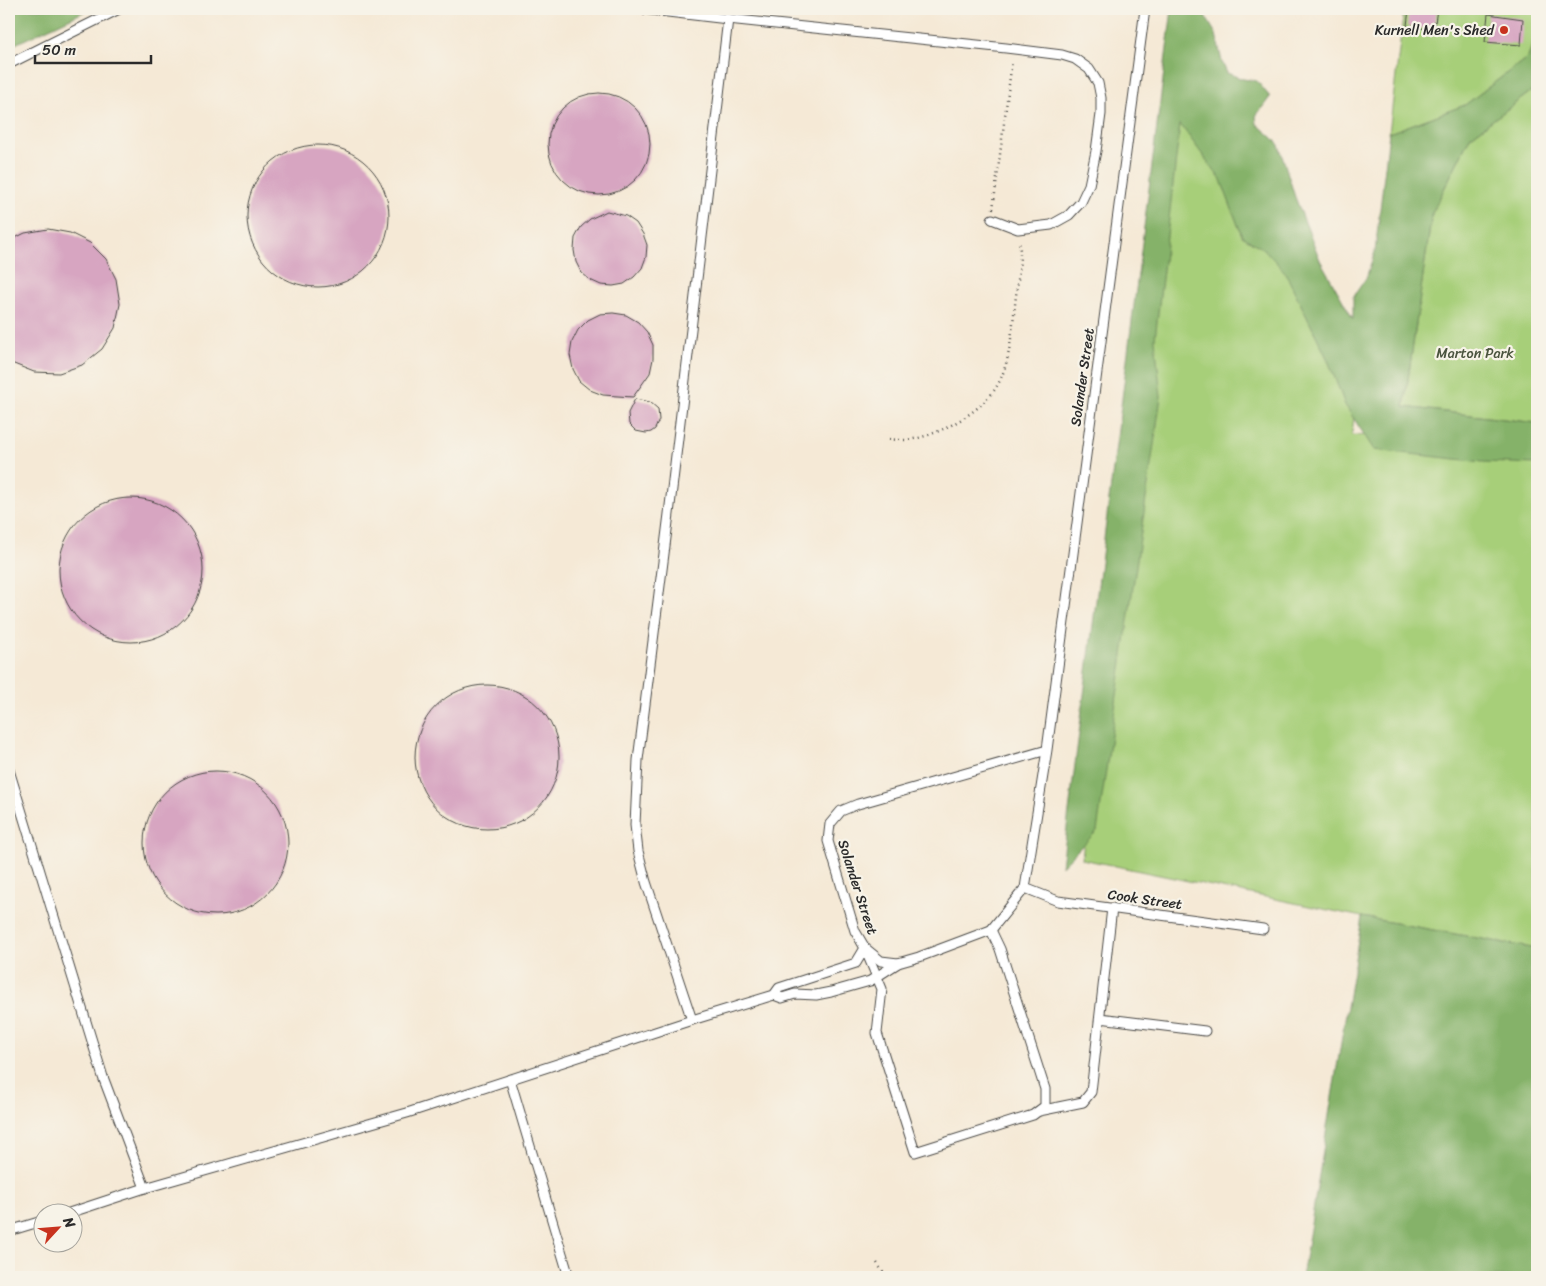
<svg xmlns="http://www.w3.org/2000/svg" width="1546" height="1286" font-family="Sriracha,sans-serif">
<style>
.green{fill:#a7cf79;stroke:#697d52}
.forest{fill:#85b269;stroke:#586e4a}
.building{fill:#d7a5c1}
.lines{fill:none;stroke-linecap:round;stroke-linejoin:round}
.service-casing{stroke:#494845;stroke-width:11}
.path{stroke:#494845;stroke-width:2.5;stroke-dasharray:1 4;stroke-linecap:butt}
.service{stroke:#fff;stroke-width:9}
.poi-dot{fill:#c8321e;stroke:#f7f3e8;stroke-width:2}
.labels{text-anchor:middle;stroke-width:4.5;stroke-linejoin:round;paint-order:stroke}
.poi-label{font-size:14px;fill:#2b2b2b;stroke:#f7f3e8;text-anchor:end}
.park-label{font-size:14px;fill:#4a543e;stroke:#f7f3e8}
.street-label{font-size:14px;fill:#2b2b2b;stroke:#f7f3e8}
</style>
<rect width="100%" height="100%" fill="#f7f3e8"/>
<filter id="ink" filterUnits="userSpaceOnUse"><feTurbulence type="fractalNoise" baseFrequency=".02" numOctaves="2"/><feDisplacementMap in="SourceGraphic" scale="10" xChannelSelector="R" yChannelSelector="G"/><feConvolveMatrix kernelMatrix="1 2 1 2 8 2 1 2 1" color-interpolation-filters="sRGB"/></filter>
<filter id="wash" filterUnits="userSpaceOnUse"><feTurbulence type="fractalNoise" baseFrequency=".0096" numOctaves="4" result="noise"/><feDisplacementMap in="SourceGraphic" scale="20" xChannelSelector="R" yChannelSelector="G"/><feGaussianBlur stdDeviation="1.12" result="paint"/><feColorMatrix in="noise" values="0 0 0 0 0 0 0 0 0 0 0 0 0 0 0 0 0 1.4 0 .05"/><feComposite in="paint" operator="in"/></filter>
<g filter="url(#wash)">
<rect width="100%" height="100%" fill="#f5e9d6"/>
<g class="green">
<path d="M1404,9H1537V32L1528,57L1465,105L1389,133Z"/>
<path d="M1170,45L1361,351L1352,435L1537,442V949L1362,917L1082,859Z"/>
<path d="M1537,87V423L1404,407L1432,213L1470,137Z"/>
</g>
<g class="forest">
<path d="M9,9H90L9,47Z"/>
<path d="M1172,9H1208L1204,14L1216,34L1222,62L1227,73L1243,79L1257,81L1270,97L1256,116L1257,124L1272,137L1279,145L1295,197L1320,260L1353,319V297L1366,278L1375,252L1389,133L1465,105L1528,57L1537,32V87L1470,137L1432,213L1404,407L1537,423V464L1483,462L1374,450L1345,405L1328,360L1285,272L1265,250L1242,236L1221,180L1180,124L1155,339L1161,397L1097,831L1062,866Z"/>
<path d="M1362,917L1537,949V1277H1302Z"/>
</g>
<g id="blocks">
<g class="building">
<path d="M1409,9H1437L1434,30L1407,26Z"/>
<path d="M1488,14L1523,19L1521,45L1485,42Z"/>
<circle cx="599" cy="144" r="51"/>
<circle cx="318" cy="216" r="71"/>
<path d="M607,211L626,216L636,223L643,234L647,245L646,257L642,268L634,277L624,284L613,286L601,285L590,280L581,272L576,262L574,250L575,238L581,227L590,219Z"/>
<path d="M48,229L70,233L90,243L106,259L116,279L120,304L115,328L102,349L82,365L59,373L34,372L9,362V241L25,233Z"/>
<path d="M613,313L626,315L638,322L647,332L653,345V359L650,373L633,397L603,395L590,390L579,381L573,369L570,355L572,342L578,330L588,320L600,314Z"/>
<path d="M635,399L650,402L658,409L659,420L655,429L651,432L646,433L636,431L629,424L628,413Z"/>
<circle cx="131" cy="570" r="72"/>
<circle cx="487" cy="757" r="72"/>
<circle cx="216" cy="843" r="72"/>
</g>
</g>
</g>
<g filter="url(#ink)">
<use href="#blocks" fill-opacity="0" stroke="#494845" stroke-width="1"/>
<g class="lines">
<g class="service-casing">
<g id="service">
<path d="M642,9L728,19L1006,48L1062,55L1075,59L1089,69L1098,83L1101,98V114L1096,151L1089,185L1081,202L1069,215L1051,225L1018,229L992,219"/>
<path d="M9,64L119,9"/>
<path d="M1047,750L858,804L841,811L830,824L828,841L855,931L865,948L881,961L898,963L919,957L991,930L1025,888L1047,750L1145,9"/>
<path d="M9,770L103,1077L145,1188"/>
<path d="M1025,888L1058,901L1263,929"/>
<path d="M866,951L882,989L877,1033L915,1152L1033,1115L1045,1106V1089L1000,949L991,930"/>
<path d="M774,995L782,998L795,994L816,995L831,992L870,981L898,963"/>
<path d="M1100,1018L1205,1031"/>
<path d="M692,1020L646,882L638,851L635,825L638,760L669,514L728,19"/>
<path d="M510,1079L569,1277"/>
<path d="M1039,1111L1083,1102L1091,1092L1112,908"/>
<path d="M66,1214L145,1188L407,1113L692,1020L774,995L779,988L856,963L865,948"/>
<path d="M9,1231L42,1221"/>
</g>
</g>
<g class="path">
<path d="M993,209L1012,61"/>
<path d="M889,439C895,440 902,440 908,440C938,436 982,412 997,386C1010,364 1012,330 1015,305C1017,283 1022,261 1019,240"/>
<path d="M877,1263L886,1277"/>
</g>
<use href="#service" class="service"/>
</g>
</g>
<circle class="poi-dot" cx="1504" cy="30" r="5"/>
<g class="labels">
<g class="poi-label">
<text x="1494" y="35">Kurnell Men's Shed</text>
</g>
<g class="park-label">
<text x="1475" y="358">Marton Park</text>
</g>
<g class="street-label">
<text transform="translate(1082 377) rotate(-82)" y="5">Solander Street</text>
<text transform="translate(858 887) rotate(72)" y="5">Solander Street</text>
<text transform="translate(1145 899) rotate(8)" y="5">Cook Street</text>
</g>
</g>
<rect width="1546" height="1286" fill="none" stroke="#f7f3e8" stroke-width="30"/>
<g transform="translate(58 1228) rotate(64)"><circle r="24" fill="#f7f3e8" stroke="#a5a39c"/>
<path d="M0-4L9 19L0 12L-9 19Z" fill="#c8321e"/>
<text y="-8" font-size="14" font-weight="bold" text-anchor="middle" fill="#2b2b2b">N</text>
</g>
<path d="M35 55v8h116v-8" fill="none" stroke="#2b2b2b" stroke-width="2.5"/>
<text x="42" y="55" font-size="15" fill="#2b2b2b" stroke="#f7f3e8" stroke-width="4" paint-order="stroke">50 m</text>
</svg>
